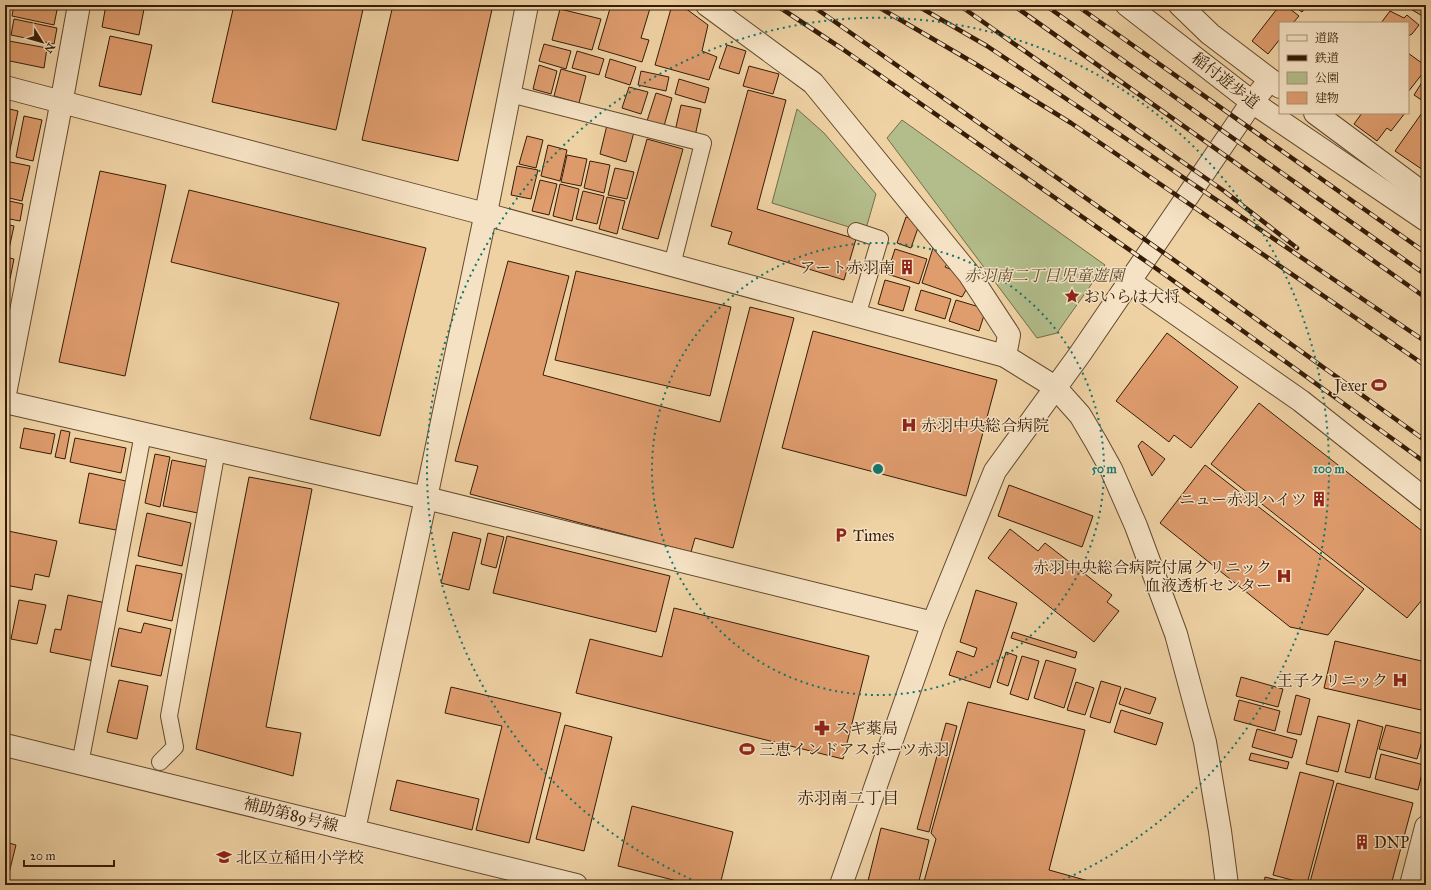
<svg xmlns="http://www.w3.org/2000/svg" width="1431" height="890" font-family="'IM FELL Great Primer','Noto Serif JP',serif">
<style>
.green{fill:#b3bd8b;stroke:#746c49}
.building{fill:#df9c6d;stroke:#361c07}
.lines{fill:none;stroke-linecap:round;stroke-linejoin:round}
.service-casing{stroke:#644a2e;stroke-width:18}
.pedestrian-casing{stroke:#644a2e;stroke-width:24}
.minor-casing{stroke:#644a2e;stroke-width:24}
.tertiary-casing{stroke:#644a2e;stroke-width:24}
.service{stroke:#f5e2c4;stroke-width:16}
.pedestrian{stroke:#f5e2c4;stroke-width:22}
.minor{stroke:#f5e2c4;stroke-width:22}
.tertiary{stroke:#f5e2c4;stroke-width:22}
.rail-casing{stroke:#361c07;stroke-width:4.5}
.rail{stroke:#f5e2c4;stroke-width:3;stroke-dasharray:9;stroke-linecap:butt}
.ring{fill:none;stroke:#0f766e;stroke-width:2;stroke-dasharray:2 4}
.labels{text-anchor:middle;stroke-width:3;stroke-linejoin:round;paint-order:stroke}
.street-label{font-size:16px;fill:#361c07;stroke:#f5e2c4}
.poi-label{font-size:16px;fill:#361c07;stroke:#f5e2c4;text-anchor:start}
.park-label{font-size:16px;font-style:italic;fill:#5c4c2f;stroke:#f5e2c4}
.neighbourhood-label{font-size:17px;fill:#361c07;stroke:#f5e2c4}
.centre{fill:#0f766e;stroke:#f5e2c4;stroke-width:2}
.ring-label{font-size:12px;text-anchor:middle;font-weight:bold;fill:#0f766e;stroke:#f5e2c4;stroke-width:3;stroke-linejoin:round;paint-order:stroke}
</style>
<rect width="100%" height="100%" fill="#efd2a4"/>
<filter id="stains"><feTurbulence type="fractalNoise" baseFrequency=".005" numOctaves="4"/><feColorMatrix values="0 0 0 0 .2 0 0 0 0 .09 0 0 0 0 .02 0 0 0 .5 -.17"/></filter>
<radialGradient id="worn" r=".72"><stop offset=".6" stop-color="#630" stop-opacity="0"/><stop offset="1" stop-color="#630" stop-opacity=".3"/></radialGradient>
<g class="green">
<path d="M797,109L824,133L876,194L865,232L772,203Z"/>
<path d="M902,120L1105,265L1057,333L1037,338L887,138Z"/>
</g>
<g class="building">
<path d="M14,5H58L54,25L12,16Z"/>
<path d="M106,5H123L144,9L139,35L102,27Z"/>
<path d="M234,5H364L336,130L212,102Z"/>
<path d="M393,5H493L458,161L362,140Z"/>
<path d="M587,5H605L604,10Z"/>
<path d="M611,5H651L641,38L649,40L642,62L598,49Z"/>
<path d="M672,5H681L708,25L702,51L717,57L709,80L655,65Z"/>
<path d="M1280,5H1285L1299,16L1293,23H1280V39L1268,54L1252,41Z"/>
<path d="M1292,5H1307L1302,12Z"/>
<path d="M1404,5H1426V14L1424,17Z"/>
<path d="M560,9L601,19L592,50L552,40Z"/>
<path d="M1390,11L1404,18L1407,15L1419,25L1412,34L1408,36V23H1381Z"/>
<path d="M14,19L57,28L54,44L11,35Z"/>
<path d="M110,36L152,45L141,95L99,86Z"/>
<path d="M9,41L47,48L44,68L5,60Z"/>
<path d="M544,44L571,51L566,69L539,61Z"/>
<path d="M727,45L746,51L739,74L719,68Z"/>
<path d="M577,51L604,59L599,75L572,68Z"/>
<path d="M1408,53L1426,66V69L1408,92Z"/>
<path d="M610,59L636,67L630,85L605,77Z"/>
<path d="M539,65L557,71L551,94L533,89Z"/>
<path d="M749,66L779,74L773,94L743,86Z"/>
<path d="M561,69L586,76L579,103L554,96Z"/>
<path d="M641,71L669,77L666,91L638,85Z"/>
<path d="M1426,76V103L1414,95Z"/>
<path d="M679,79L709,88L705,103L675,94Z"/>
<path d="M629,87L648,92L641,114L622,108Z"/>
<path d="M748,90L786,100L757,209L856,239L844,280L728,244L732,232L711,226Z"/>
<path d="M656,93L672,98L664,126L647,121Z"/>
<path d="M681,105L701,109L695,136L675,131Z"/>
<path d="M5,108L18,111L8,159L5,158Z"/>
<path d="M1424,110L1426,111V172L1395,151Z"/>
<path d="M1362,113H1405L1391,131L1387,128L1377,141L1354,124Z"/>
<path d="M24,116L42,120L33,161L16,157Z"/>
<path d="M607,125L634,132L626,162L600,154Z"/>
<path d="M527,136L543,140L536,168L519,164Z"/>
<path d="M647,139L683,149L658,239L622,229Z"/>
<path d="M548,145L567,150L560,181L541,176Z"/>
<path d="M567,155L587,159L581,186L561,182Z"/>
<path d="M5,161L30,166L22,201L5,197Z"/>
<path d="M590,161L610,165L604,193L584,188Z"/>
<path d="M517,166L538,170L531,199L511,195Z"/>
<path d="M615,168L634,172L627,199L608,195Z"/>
<path d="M100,171L166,185L125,376L59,362Z"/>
<path d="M540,180L557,184L549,215L532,211Z"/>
<path d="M560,184L579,189L572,221L553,216Z"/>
<path d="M189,190L426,248L380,436L310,419L339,303L171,262Z"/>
<path d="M583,191L604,196L597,224L576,219Z"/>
<path d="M607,197L625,201L617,234L599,229Z"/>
<path d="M5,200L23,204L20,221L5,218Z"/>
<path d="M906,217L920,222L911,248L897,243Z"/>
<path d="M5,224L14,226L9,249L5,248Z"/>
<path d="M933,248H938L948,262L945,267L955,271L966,290L962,297L922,283Z"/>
<path d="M895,249L927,259L919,284L887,274Z"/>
<path d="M5,257L14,259L10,279L5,278Z"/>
<path d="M508,261L569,276L543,375L720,422L750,307L794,318L733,548L695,538L691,552L470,494L478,466L455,461Z"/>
<path d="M576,271L731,307L710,396L555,360Z"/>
<path d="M885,280L910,287L903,311L878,304Z"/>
<path d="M921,290L951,299L945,319L915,310Z"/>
<path d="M956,300L986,309L979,331L949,321Z"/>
<path d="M813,331L997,380L966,496L782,448Z"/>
<path d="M1167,333L1238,387L1191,448L1174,435L1169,442L1116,401Z"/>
<path d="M1259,403L1426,534V595L1407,618L1211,464Z"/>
<path d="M24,428L55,434L51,454L20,448Z"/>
<path d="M61,430L70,432L65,459L55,457Z"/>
<path d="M75,438L126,448L121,473L70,462Z"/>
<path d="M1142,441L1165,459L1152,476L1138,446Z"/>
<path d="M155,454L170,457L160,507L145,503Z"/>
<path d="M172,460L207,467L198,513L163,506Z"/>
<path d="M1205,465L1364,589L1328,635L1290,627L1160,523Z"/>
<path d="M89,473L126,481L116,530L79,523Z"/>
<path d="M249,477L312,489L266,727L301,733L293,776L196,749Z"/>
<path d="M1009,485L1093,516L1082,547L998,516Z"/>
<path d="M147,513L191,523L182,566L138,556Z"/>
<path d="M1010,529L1038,551L1045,543L1112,595L1107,602L1119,611L1094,642L988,558Z"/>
<path d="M8,531L57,541L49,577L35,574L32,590L5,585V548Z"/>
<path d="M453,532L481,539L469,590L441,583Z"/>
<path d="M488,533L504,537L496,568L481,564Z"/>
<path d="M507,536L670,576L656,632L493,593Z"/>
<path d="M136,565L182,574L172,621L127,611Z"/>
<path d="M976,590L1017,603L990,688L949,675L957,651L974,657L977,648L960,642Z"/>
<path d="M68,595L106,603L94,661L50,652L55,629L61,630Z"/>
<path d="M19,600L46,605L37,644L11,639Z"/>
<path d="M674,608L869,656L843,759L576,693L590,639L662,657Z"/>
<path d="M144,623L171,629L161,676L111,666L119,628L141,633Z"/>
<path d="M1013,632L1077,652L1075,658L1011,638Z"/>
<path d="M1335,641L1426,662V687L1421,710L1324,688Z"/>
<path d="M1006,652L1017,656L1008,686L997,682Z"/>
<path d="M1022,656L1039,661L1028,700L1010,694Z"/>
<path d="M1046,660L1076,669L1064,708L1034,698Z"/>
<path d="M1241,677L1283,689L1278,707L1236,696Z"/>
<path d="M119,680L148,686L137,739L107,732Z"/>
<path d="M1101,681L1121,687L1110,723L1090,717Z"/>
<path d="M1076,682L1094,688L1085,715L1067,710Z"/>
<path d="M451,687L561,713L529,843L476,830L502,726L445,713Z"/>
<path d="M1125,688L1156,698L1150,714L1119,704Z"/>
<path d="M1296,695L1310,699L1301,735L1287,732Z"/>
<path d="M1239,700L1280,711L1275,731L1234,720Z"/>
<path d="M968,702L1085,730L1049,870L1103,885H923L936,839L931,833Z"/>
<path d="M1121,710L1163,723L1156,745L1114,732Z"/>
<path d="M1318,716L1350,724L1338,772L1306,764Z"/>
<path d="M1358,720L1383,727L1370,778L1345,772Z"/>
<path d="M946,723L957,726L929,832L917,829Z"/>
<path d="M565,725L612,737L584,851L536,839Z"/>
<path d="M1386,725L1424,734L1417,759L1379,749Z"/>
<path d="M1257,729L1297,740L1292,758L1252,747Z"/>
<path d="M1251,753L1289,762L1287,769L1249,760Z"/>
<path d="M1381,754L1424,765L1418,790L1375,779Z"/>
<path d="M1300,772L1334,781L1307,884L1273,875Z"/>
<path d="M397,780L479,799L472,830L390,810Z"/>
<path d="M1337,783L1413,803L1391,885H1322L1310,882Z"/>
<path d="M632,806L733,832L720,885H693L618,866Z"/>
<path d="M881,828L929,840L918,885H867Z"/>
<path d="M5,842L16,845L6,885H5Z"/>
<path d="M1265,877L1298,885H1273L1264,883Z"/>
</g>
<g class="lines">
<g class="service-casing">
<g id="service">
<path d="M510,94L703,143L672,265"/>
<path d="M856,231L880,239L857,316"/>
<path d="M160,762L175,747L169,716L217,450"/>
<path d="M80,764L143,434"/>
</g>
</g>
<g class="pedestrian-casing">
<path id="pedestrian" d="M1127,5L1252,102L1426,220"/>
</g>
<g class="minor-casing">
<g id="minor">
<path d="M707,5L813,83L969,274L1009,335L1005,356"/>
<path d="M1180,5L1210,34L1280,87"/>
<path d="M5,87L485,214L1005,356L1055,387"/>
<path d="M1315,113L1424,194L1426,191"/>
<path d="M1129,281L1301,401L1426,500"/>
<path d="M5,394L58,121L79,5"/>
<path d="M5,402L426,498L933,623"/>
<path d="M841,885L933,623L995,471L1080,354L1252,102L1270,80"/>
<path d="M1411,885L1426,827"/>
</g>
</g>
<g class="tertiary-casing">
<g id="tertiary">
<path d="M1055,387L1080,415L1096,442L1111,469L1136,526L1176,634L1205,742L1220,831L1227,885"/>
<path d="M5,745L576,885"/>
<path d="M354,830L426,498L489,198L527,5"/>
</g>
</g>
<use href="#service" class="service"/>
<use href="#pedestrian" class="pedestrian"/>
<use href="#minor" class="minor"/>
<use href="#tertiary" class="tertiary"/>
<g class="rail-casing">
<g id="rail">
<path d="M776,5L841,48L1164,274L1426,463"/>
<path d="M811,5L1174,260L1426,441"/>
<path d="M875,5L974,63L1071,123L1426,366"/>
<path d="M916,5L987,46L1131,142L1426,342"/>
<path d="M959,5L1224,191L1297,248"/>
<path d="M1013,5L1426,298"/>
<path d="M1045,5L1426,275"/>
<path d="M1076,5L1426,253"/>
</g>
</g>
<use href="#rail" class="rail"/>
</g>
<g class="ring">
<circle cx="878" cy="469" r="226"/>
<path d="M702 884A451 451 0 1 1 1054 884"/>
</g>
<defs>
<g id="building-bare" transform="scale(1.2)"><path d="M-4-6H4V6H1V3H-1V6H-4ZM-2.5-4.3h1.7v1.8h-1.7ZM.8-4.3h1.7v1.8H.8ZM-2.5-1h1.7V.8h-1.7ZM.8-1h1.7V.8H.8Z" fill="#8f2418" stroke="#f5e2c4" stroke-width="2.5" paint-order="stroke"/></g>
<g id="sight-bare" transform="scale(1.2)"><path d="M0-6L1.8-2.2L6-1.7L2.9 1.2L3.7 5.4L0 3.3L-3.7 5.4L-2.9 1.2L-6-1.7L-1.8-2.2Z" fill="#8f2418" stroke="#f5e2c4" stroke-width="2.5" paint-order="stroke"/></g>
<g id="stadium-bare" transform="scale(1.2)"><path d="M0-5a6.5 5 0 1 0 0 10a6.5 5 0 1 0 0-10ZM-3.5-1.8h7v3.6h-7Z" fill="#8f2418" stroke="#f5e2c4" stroke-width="2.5" paint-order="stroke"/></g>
<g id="hospital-bare" transform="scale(1.2)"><path d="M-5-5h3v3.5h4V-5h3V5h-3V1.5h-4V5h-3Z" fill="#8f2418" stroke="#f5e2c4" stroke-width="2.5" paint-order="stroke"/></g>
<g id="parking-bare" transform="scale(1.2)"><path d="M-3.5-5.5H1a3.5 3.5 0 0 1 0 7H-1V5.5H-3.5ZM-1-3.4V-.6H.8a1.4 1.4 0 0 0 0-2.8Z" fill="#8f2418" stroke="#f5e2c4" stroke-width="2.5" paint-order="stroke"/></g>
<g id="pharmacy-bare" transform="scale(1.2)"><path d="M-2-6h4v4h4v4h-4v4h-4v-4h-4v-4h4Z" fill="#8f2418" stroke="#f5e2c4" stroke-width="2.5" paint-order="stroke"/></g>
<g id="school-bare" transform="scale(1.2)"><path d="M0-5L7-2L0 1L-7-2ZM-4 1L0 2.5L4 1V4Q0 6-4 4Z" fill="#8f2418" stroke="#f5e2c4" stroke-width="2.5" paint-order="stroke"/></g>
</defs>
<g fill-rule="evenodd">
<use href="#building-bare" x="907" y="267"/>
<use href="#sight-bare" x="1072" y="296"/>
<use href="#stadium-bare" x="1379" y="385"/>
<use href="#hospital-bare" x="909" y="425"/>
<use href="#building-bare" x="1319" y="499"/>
<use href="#parking-bare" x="841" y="535"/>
<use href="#hospital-bare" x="1284" y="576"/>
<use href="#hospital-bare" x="1400" y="680"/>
<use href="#pharmacy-bare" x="822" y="728"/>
<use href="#stadium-bare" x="747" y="749"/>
<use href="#building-bare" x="1362" y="842"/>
<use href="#school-bare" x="224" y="857"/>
</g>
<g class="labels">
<g class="street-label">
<text transform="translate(1226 80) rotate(38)" y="6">稲付遊歩道</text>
<text transform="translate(291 814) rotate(14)" y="6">補助第89号線</text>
</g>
<g class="poi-label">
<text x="895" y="273" text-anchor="end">アート赤羽南</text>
<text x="1084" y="302">おいらは大将</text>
<text x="1367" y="391" text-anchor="end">Jexer</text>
<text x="921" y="431">赤羽中央総合病院</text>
<text x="1307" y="505" text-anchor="end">ニュー赤羽ハイツ</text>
<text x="853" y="541">Times</text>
<text x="1272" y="573" text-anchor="end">赤羽中央総合病院付属クリニック<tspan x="1272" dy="18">血液透析センター</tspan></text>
<text x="1388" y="686" text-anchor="end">王子クリニック</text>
<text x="834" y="734">スギ薬局</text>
<text x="759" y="755">三恵インドアスポーツ赤羽</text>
<text x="1374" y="848">DNP</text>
<text x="236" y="863">北区立稲田小学校</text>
</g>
<g class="park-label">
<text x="1044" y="281">赤羽南二丁目児童遊園</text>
</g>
<g class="neighbourhood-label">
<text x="848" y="804">赤羽南二丁目</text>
</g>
</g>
<circle cx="878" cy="469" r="6" class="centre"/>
<g class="ring-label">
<text x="1104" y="473">50 m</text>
<text x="1329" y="473">100 m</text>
</g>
<rect width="1431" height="890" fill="none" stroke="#efd2a4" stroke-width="20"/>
<rect x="6" y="6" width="1419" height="878" fill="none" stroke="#361c07" stroke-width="2"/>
<rect x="10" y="10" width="1411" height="870" fill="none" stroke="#361c07"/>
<rect x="1279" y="22" width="130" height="92" fill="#f5e2c4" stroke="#a99378"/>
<rect x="1287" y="35" width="20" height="6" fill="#f5e2c4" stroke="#a99378"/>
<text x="1315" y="42" font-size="12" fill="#361c07">道路</text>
<rect x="1287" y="55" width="20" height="6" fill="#361c07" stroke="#a99378"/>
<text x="1315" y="62" font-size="12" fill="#361c07">鉄道</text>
<rect x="1287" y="72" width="20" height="12" fill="#b3bd8b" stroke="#a99378"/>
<text x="1315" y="82" font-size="12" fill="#361c07">公園</text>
<rect x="1287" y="92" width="20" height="12" fill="#df9c6d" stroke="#a99378"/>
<text x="1315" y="102" font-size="12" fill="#361c07">建物</text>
<g transform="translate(42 42) rotate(127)" stroke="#f5e2c4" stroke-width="3" paint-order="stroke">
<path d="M0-3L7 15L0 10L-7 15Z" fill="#361c07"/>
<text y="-6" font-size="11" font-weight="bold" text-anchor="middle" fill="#361c07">N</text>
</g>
<path d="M24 860v6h90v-6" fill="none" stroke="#361c07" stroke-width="2"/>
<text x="30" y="860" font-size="12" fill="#361c07" stroke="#f5e2c4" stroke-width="3" paint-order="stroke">20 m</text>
<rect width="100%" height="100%" filter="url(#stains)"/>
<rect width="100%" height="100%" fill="url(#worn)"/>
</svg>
